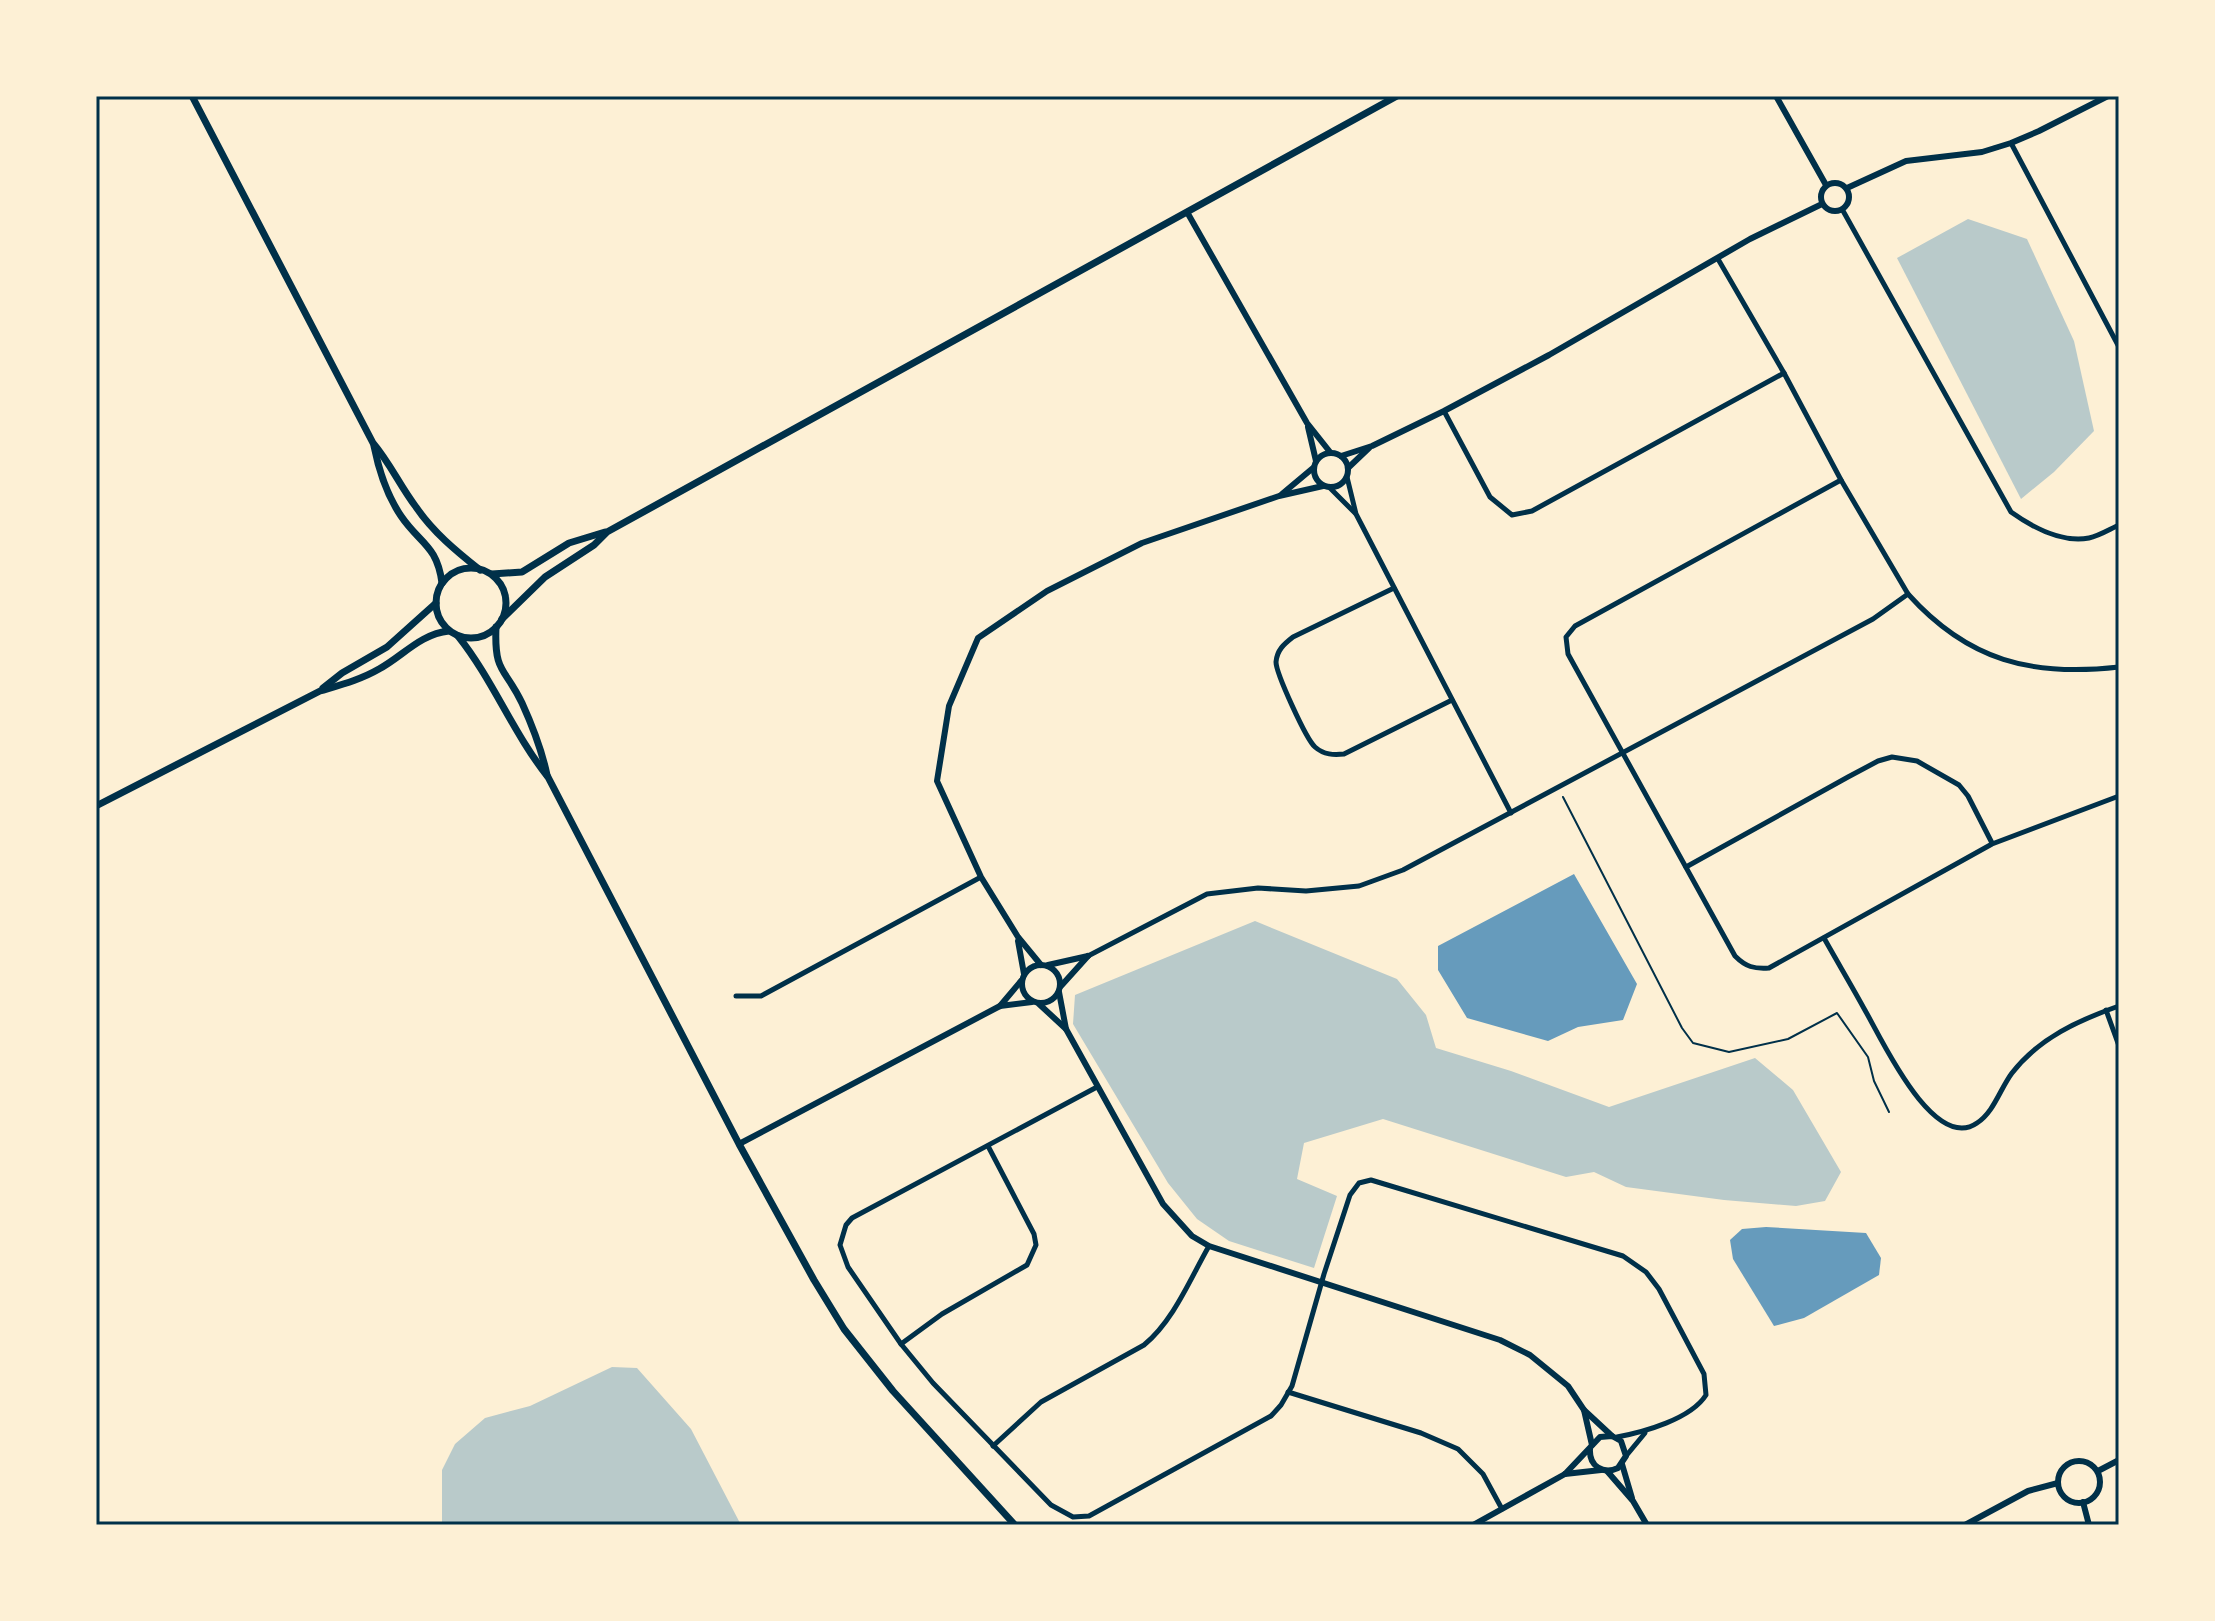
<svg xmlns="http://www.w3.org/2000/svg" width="2215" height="1621" font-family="'Alegreya Sans',sans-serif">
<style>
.green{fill:#b9caca}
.water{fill:#669bbc}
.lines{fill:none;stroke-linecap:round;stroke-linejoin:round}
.path{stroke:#003049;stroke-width:2}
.minor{stroke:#003049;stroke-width:5}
.tertiary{stroke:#003049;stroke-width:6}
.secondary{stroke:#003049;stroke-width:7}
.neatline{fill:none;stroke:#003049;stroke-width:3}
</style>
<rect width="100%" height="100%" fill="#fdf0d5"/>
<g class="green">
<path d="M1968,219L2027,239L2074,341L2094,431L2054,472L2021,499L1897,258Z"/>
<path d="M1255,921L1397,979L1426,1015L1436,1048L1511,1071L1609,1107L1755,1058L1793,1090L1841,1172L1825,1201L1796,1206L1724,1200L1626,1187L1594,1172L1566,1177L1383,1119L1304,1143L1297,1179L1337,1196L1314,1268L1229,1241L1197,1219L1168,1183L1073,1024L1075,995Z"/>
<path d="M612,1367L637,1368L691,1429L741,1525H442V1470L455,1444L485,1418L530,1406Z"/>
</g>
<g class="water">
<path d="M1574,874L1637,984L1623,1020L1578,1027L1548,1041L1467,1018L1438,970V946Z"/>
<path d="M1766,1227L1866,1233L1881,1258L1879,1275L1804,1318L1774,1326L1733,1259L1730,1240L1742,1229Z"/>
</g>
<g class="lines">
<path class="path" d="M1563,797L1682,1028L1693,1043L1729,1052L1788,1039L1837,1013L1868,1057L1874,1081L1889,1112"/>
<g class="minor">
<path d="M2011,143L2119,347"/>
<path d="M1842,209L2011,512C2032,527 2062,543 2089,538C2099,536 2110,529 2119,525"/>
<path d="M1718,259L1784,373L1841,480L1908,594C1968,661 2032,677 2119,667"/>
<path d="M1444,411L1490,497L1512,515L1532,511L1784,373"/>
<path d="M1347,477L1356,514L1511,813"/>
<path d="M1841,480L1575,626L1566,637L1568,654L1735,956C1746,967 1754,969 1769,968L1992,844L2119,796"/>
<path d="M1329,487L1355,513"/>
<path d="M1394,588L1293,637C1284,644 1277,650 1276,662C1276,673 1306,739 1315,747C1324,755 1334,755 1344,754L1452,700"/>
<path d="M1686,867L1848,777L1878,761L1892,757L1917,761L1959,785L1968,796L1992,843"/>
<path d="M1824,938C1838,963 1853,988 1866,1012C1882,1040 1934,1153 1977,1123C1994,1112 2000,1089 2012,1073C2039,1038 2079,1020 2119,1006"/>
<path d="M1088,956L1207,894L1258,888L1306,891L1359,886L1403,870L1873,619L1908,594"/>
<path d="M736,996H761L981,877"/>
<path d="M2106,1010L2119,1046"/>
<path d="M1097,1087L852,1218L846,1225L840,1245L848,1267L901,1344L933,1383L1051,1505L1073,1517L1089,1516L1271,1416L1281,1405L1292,1386L1324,1274L1350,1195L1359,1183L1371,1180L1623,1256L1646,1272L1659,1289L1704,1374L1706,1395C1691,1419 1644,1432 1617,1437"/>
<path d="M901,1344L942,1314L1027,1265L1036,1245L1034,1234L988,1146"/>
<path d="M1288,1392L1421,1433L1458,1449L1483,1474L1502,1509"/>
<path d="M993,1446L1041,1402L1144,1345C1174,1320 1190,1279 1209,1246"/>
<path d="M1626,1456L1645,1433"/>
</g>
<g class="tertiary">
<path d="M1776,96L1826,185"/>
<circle cx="1835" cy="197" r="14"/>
<path d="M1847,188L1906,161L1982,152L2011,143L2039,131L2108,96"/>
<path d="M1187,212L1307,423L1330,452"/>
<path d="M1308,427L1316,461"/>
<circle cx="1331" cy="470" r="17"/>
<path d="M1341,456L1372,446L1444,411L1549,355L1750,239L1822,204"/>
<path d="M1348,468L1369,448"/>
<path d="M1282,494L1313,468"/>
<path d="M1018,941L1024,974"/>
<circle cx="1041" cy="984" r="19"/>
<path d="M1041,965L1018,937L981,877L937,781L949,706L978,638L1047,591L1142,543L1279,496L1323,486"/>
<path d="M1048,965L1088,956"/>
<path d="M1061,986L1088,956"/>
<path d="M1059,992L1066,1029L1163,1204L1192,1236L1209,1246L1500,1340L1530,1355L1568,1386L1584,1410L1612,1436"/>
<path d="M1039,1004L1066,1029"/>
<path d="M1000,1006L1021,981"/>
<path d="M739,1144L1000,1006L1032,1002"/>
<path d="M1584,1410L1592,1445"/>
<circle cx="2079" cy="1482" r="21"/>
<path d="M1622,1464L1632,1498"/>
<path d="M1607,1471L1633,1501L1647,1525"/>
<path d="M2098,1471L2119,1460"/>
<path d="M1565,1474L1601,1470"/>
<path d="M2083,1502L2089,1525"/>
<path d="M1473,1525L1565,1474L1600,1437L1612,1436L1621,1441L1626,1456L1618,1468C1603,1475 1589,1466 1590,1449"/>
<path d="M1965,1525L2028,1491L2058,1483"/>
</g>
<g class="secondary">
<path d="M192,96L373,443C390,463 400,486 416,507C433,532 456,551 480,570"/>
<path d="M374,446C379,471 386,494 401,516C420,544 437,545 442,583"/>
<circle cx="471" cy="603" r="35"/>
<path d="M492,574L522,572L569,543L605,532"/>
<path d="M502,619L545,577L594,545L607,532L1397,96"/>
<path d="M496,627C494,674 505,667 522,703C532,725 542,751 547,775"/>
<path d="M458,636C493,680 513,733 548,777L739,1144L814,1280L844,1329L893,1391L1015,1525"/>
<path d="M323,688L342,673L387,647L436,603"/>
<path d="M96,806L320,691C340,685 360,680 379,669C403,656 420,634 449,631"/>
</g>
</g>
<rect width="2215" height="1621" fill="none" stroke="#fdf0d5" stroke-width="196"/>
<rect x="98" y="98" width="2019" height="1425" class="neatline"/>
</svg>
